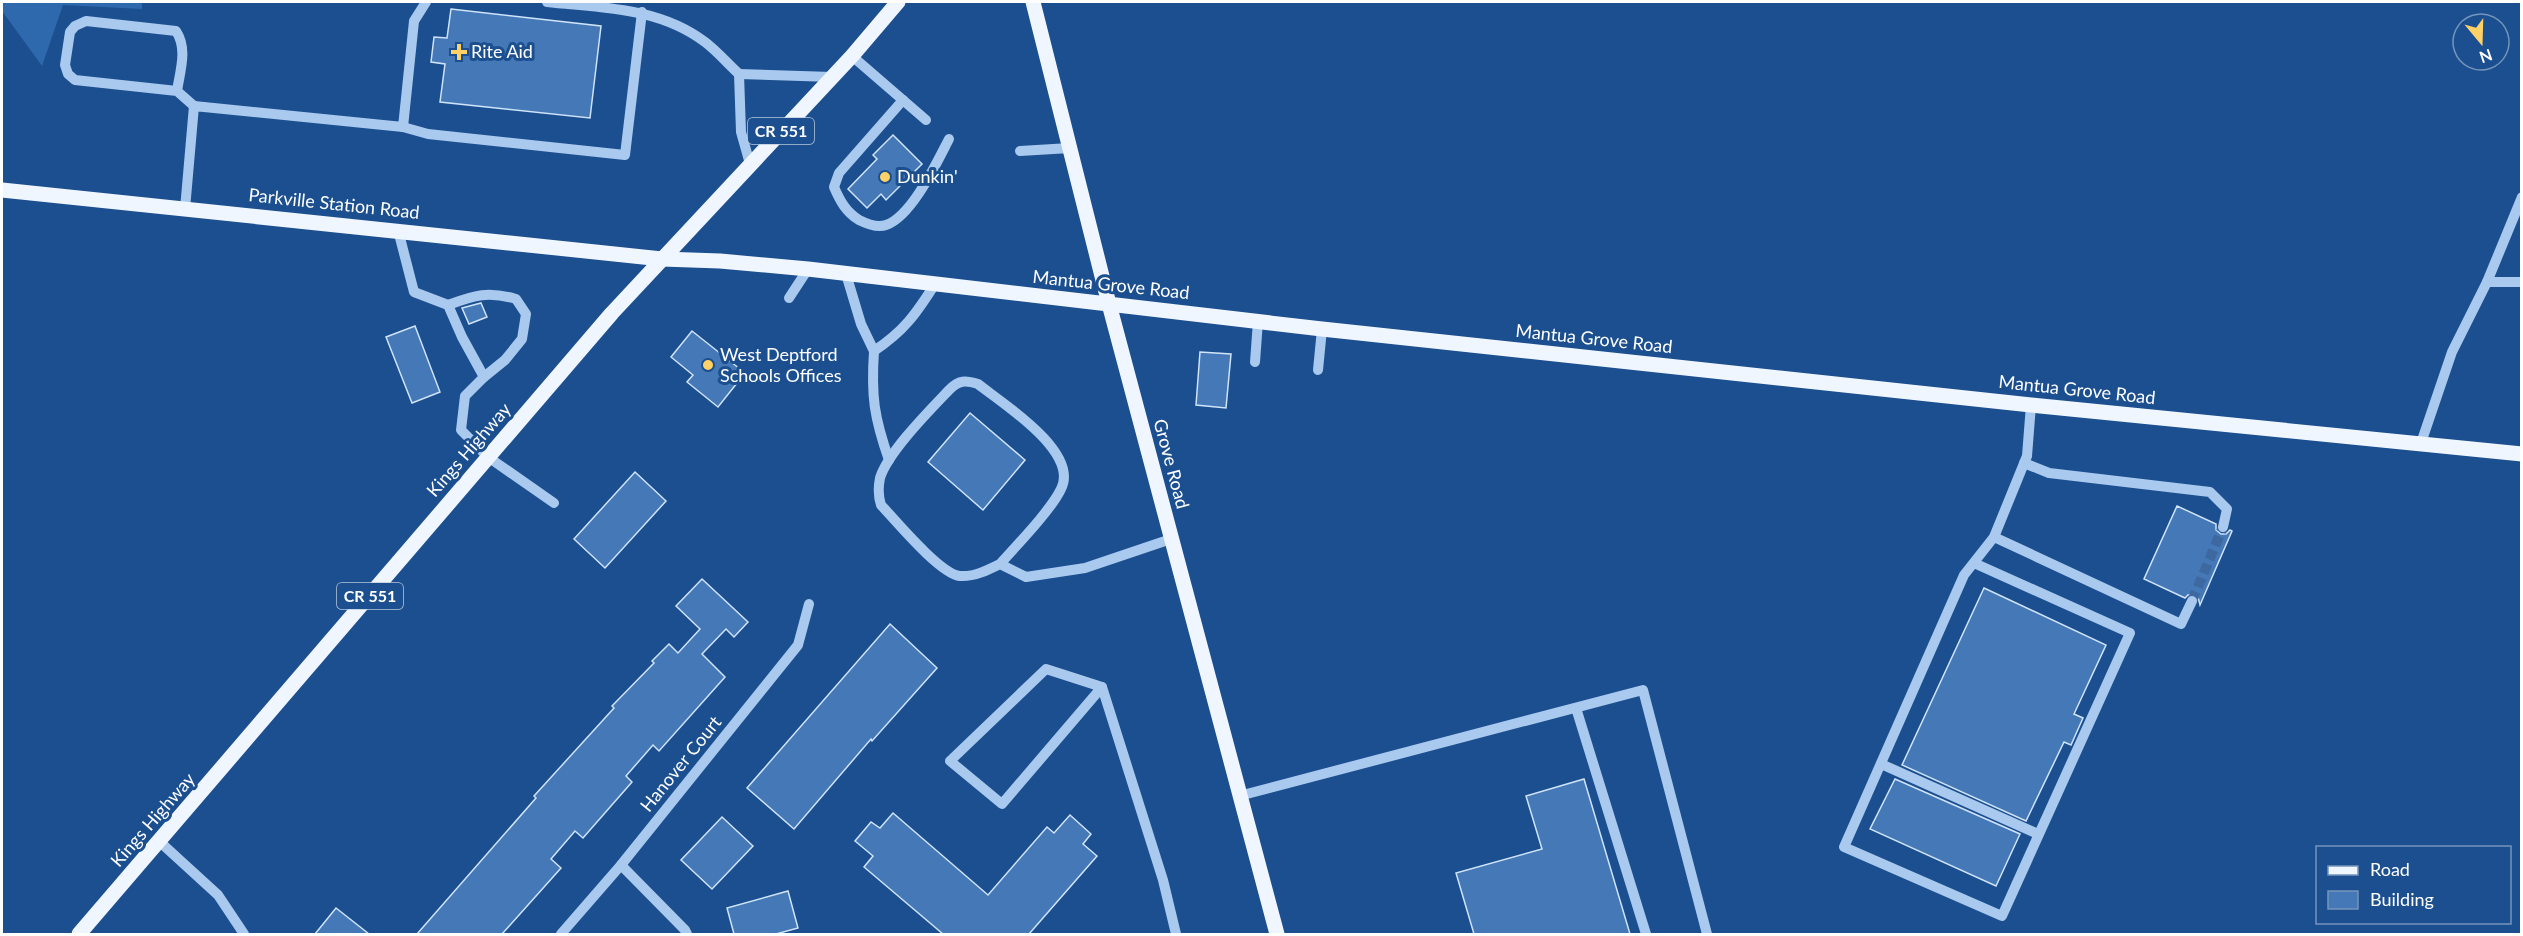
<svg xmlns="http://www.w3.org/2000/svg" width="2523" height="936" font-family="Lato,sans-serif">
<style>
.green{fill:#2e69ad}
.building{fill:#4478b7;stroke:#cfe3fa;stroke-width:1.5}
.lines{fill:none;stroke-linecap:round;stroke-linejoin:round}
.minor-tunnel{stroke:#3d69a0;stroke-width:10;stroke-dasharray:10 5;stroke-linecap:butt}
.minor{stroke:#a9c9ee;stroke-width:10}
.major{stroke:#f0f6ff;stroke-width:15}
.poi-dot{fill:#ffd166;stroke:#1b4f8f;stroke-width:2}
.labels{text-anchor:middle;stroke-width:6;stroke-linejoin:round;paint-order:stroke}
.shield{fill:#1b4f8f;stroke:#bbcadd;stroke-width:1.5}
.shield-label{font-size:16px;font-weight:bold;fill:#fff}
.poi-label{font-size:18px;fill:#fff;stroke:#1b4f8f;text-anchor:start}
.street-label{font-size:18px;fill:#fff;stroke:#1b4f8f}
</style>
<rect width="100%" height="100%" fill="#1b4f8f"/>
<path class="green" d="M2,2H142V9L63,5L42,66L2,11Z"/>
<g class="building">
<path d="M451,9L601,26L590,118L440,102L445,64L431,62L434,37L447,38Z"/>
<path d="M893,135L922,164L886,200L881,194L867,208L848,189L877,159L873,155Z"/>
<path d="M481,303L487,317L469,324L462,308Z"/>
<path d="M415,326L440,392L412,403L386,337Z"/>
<path d="M692,331L745,373L718,407L687,382L693,375L671,357Z"/>
<path d="M1200,352L1231,354L1226,408L1196,405Z"/>
<path d="M970,413L1025,460L983,510L928,462Z"/>
<path d="M635,472L666,501L605,568L574,539Z"/>
<path d="M2177,506L2216,524V530L2221,534H2226L2230,530L2232,531L2200,605L2198,597L2195,594L2188,595L2185,598L2144,579Z"/>
<path d="M702,579L748,622L734,637L726,629L702,654L725,677L659,751L653,745L626,776L632,782L583,838L575,831L551,859L561,868L502,934H417L536,798L534,796L614,708L612,706L654,663L652,661L669,644L678,653L700,629L676,606Z"/>
<path d="M1984,588L2106,645L2074,714L2083,718L2071,745L2064,742L2026,821L1902,765Z"/>
<path d="M890,624L937,668L872,741L871,739L794,829L747,788Z"/>
<path d="M1584,779L1630,934H1474L1456,873L1542,849L1526,796Z"/>
<path d="M1895,779L2020,834L1996,886L1870,829Z"/>
<path d="M893,813L988,895L1047,827L1054,833L1070,815L1091,834L1083,844L1097,856L1029,934H943L864,867L873,856L855,841L871,822L880,828Z"/>
<path d="M722,817L753,846L712,889L681,860Z"/>
<path d="M788,891L798,928L776,934H734L727,908Z"/>
<path d="M336,908L369,934H315Z"/>
</g>
<g class="lines">
<path class="minor-tunnel" d="M2192,601L2223,527"/>
<g class="minor">
<path d="M547,2C602,8 659,7 705,42C717,51 728,64 739,74L741,132L750,164"/>
<path d="M852,56L926,120"/>
<path d="M739,74L832,77"/>
<path d="M177,91C180,71 188,49 176,31L86,21L75,26L70,32L65,65L68,74L75,80L177,91L194,106"/>
<path d="M903,100L839,173L834,187C840,201 846,212 859,220C867,224 878,228 886,225C912,216 937,162 949,139"/>
<path d="M403,127L428,134L625,155L642,12"/>
<path d="M1020,151L1070,148"/>
<path d="M185,209L194,106L403,127L414,21L426,2"/>
<path d="M398,230L414,292L448,305L462,337L484,377L465,396L461,430L488,457L554,503"/>
<path d="M846,274L861,324L874,351C904,331 916,314 935,284"/>
<path d="M2487,282H2522"/>
<path d="M789,298L808,269"/>
<path d="M448,305C475,295 488,291 516,299L526,314L522,339L505,360L484,377"/>
<path d="M874,351C871,396 874,417 889,460"/>
<path d="M1255,362L1258,321"/>
<path d="M1318,370L1322,329"/>
<path d="M2421,443L2452,352L2487,282L2522,197"/>
<path d="M2024,463L2049,473L2210,492L2227,509L2223,527"/>
<path d="M1994,537L2181,624L2192,601"/>
<path d="M1974,563L2130,633L2002,916L1844,847L1964,575L1994,537L2027,456L2031,405"/>
<path d="M1000,564C988,570 974,577 960,576C940,574 896,521 881,505C878,496 878,488 880,478C888,452 930,410 949,390C959,380 965,380 978,384C1002,403 1080,452 1061,489C1051,510 1017,545 1000,564L1026,577L1085,568L1171,539"/>
<path d="M1046,669L1102,687L1002,804L950,761Z"/>
<path d="M1102,687L1163,880L1176,934"/>
<path d="M1576,708L1646,934"/>
<path d="M1881,764L2038,834"/>
<path d="M1239,796L1643,690L1707,934"/>
<path d="M160,842L218,895L244,934"/>
<path d="M621,865L685,930L687,934"/>
<path d="M561,934L621,865L798,645L809,604"/>
</g>
<g class="major">
<path d="M1033,2L1109,304L1277,934"/>
<path d="M2,190L662,259L720,261L808,269L1322,329L2031,405L2522,454"/>
<path d="M79,934L612,313L852,56L898,2"/>
</g>
</g>
<g class="poi-dot">
<path d="M456 43h6v6h6v6h-6v6h-6v-6h-6v-6h6z"/>
<circle cx="885" cy="177" r="6"/>
<circle cx="708" cy="365" r="6"/>
</g>
<g class="labels">
<g class="shield">
<rect x="748" y="118" width="66" height="26" rx="4.5"/>
<rect x="337" y="583" width="66" height="26" rx="4.5"/>
</g>
<g class="shield-label">
<text x="781" y="137">CR 551</text>
<text x="370" y="602">CR 551</text>
</g>
<g class="poi-label">
<text x="471" y="58">Rite Aid</text>
<text x="897" y="183">Dunkin'</text>
<text x="720" y="361">West Deptford<tspan x="720" dy="21">Schools Offices</tspan></text>
</g>
<g class="street-label">
<text transform="translate(334 204) rotate(6)" y="6">Parkville Station Road</text>
<text transform="translate(1111 285) rotate(6)" y="6">Mantua Grove Road</text>
<text transform="translate(1594 339) rotate(6)" y="6">Mantua Grove Road</text>
<text transform="translate(2077 390) rotate(6)" y="6">Mantua Grove Road</text>
<text transform="translate(469 450) rotate(-49)" y="6">Kings Highway</text>
<text transform="translate(1171 464) rotate(75)" y="6">Grove Road</text>
<text transform="translate(681 764) rotate(-51)" y="6">Hanover Court</text>
<text transform="translate(153 820) rotate(-49)" y="6">Kings Highway</text>
</g>
</g>
<rect width="2523" height="936" fill="none" stroke="#ffffff" stroke-width="6"/>
<rect x="2316" y="846" width="195" height="78" fill="#1b4f8f" stroke="#7695bc" stroke-width="1.5"/>
<rect x="2328" y="866" width="30" height="9" fill="#f0f6ff" stroke="#7695bc" stroke-width="1.5"/>
<text x="2370" y="876" font-size="18" fill="#ffffff">Road</text>
<rect x="2328" y="891" width="30" height="18" fill="#4478b7" stroke="#7695bc" stroke-width="1.5"/>
<text x="2370" y="906" font-size="18" fill="#ffffff">Building</text>
<g transform="translate(2481 42) rotate(161)"><circle r="28" fill="#1b4f8f" stroke="#7695bc" stroke-width="1.5"/>
<path d="M0-4.5L10 22L0 15L-10 22Z" fill="#ffd166"/>
<text y="-9" font-size="16" font-weight="bold" text-anchor="middle" fill="#ffffff">N</text>
</g>
</svg>
